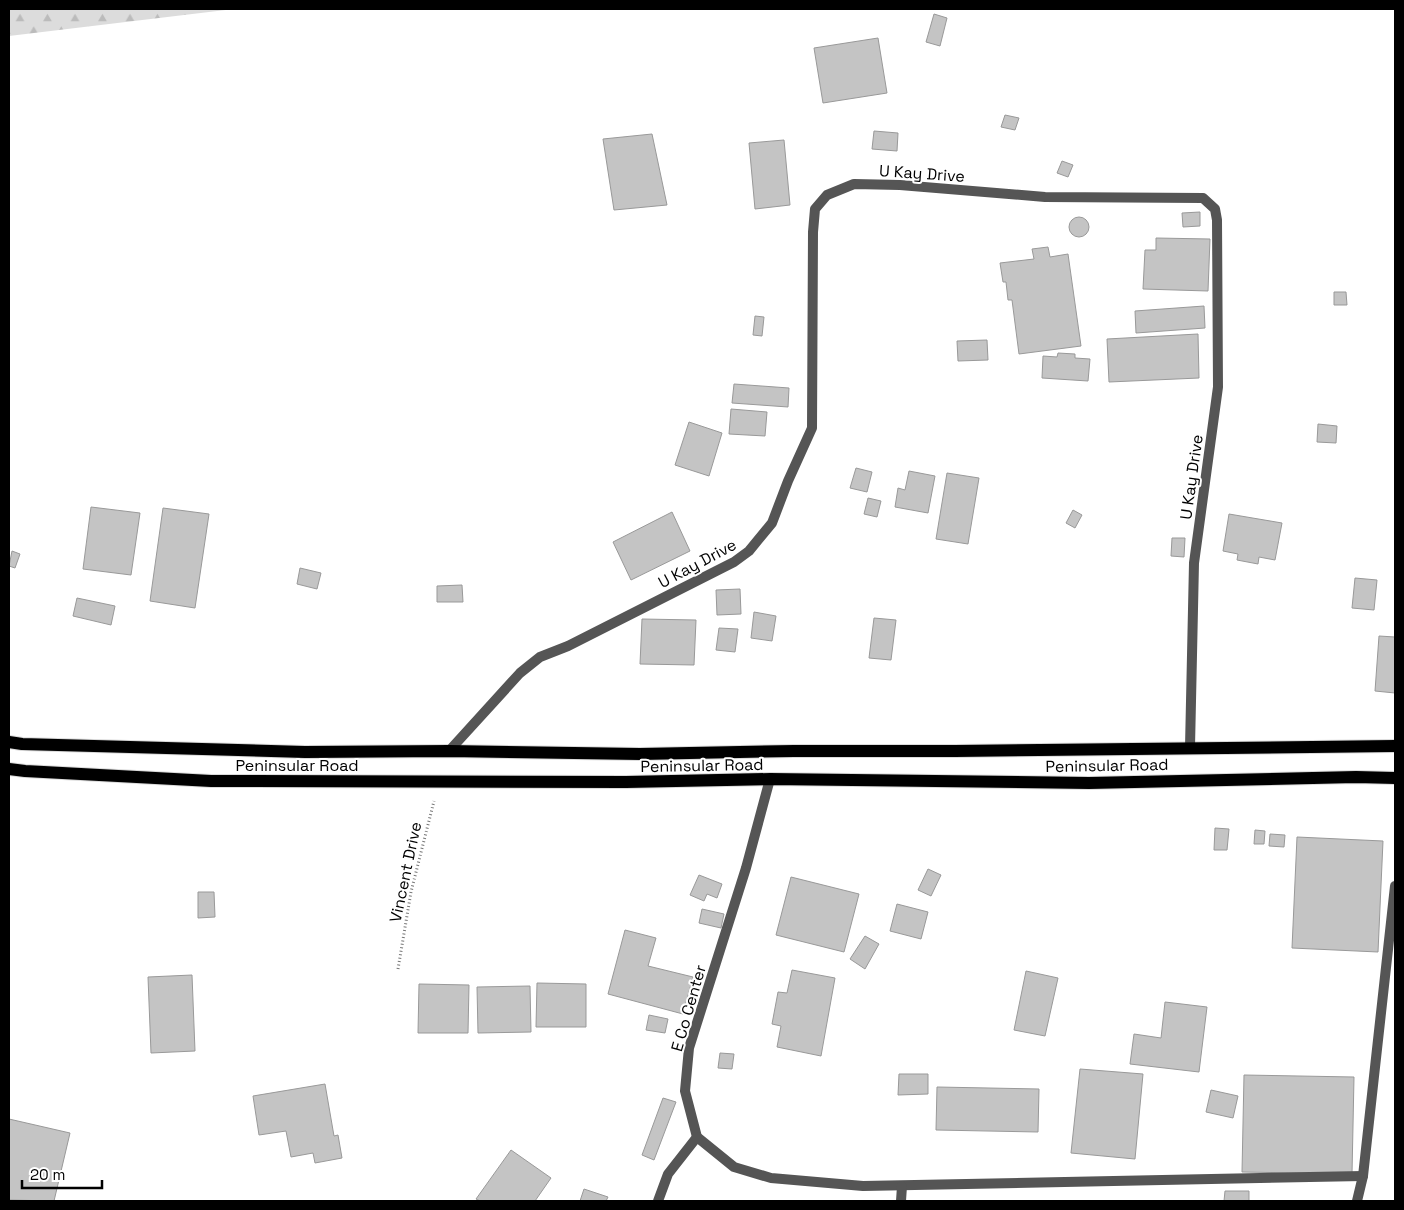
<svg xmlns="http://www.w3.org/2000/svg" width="1404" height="1210" font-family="'Space Grotesk',sans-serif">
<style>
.forest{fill:url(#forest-firs)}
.building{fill:#c4c4c4;stroke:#999}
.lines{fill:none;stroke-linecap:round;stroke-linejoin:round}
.primary-casing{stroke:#dbdbdb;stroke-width:14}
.path{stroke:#777;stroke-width:3;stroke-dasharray:1 2.5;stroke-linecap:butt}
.minor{stroke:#555;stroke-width:10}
.primary{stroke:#000;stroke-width:12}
.labels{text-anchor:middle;stroke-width:4;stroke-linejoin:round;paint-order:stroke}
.street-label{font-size:16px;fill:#000;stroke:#fff}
</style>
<defs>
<pattern id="forest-firs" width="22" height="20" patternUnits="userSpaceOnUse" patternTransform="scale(1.25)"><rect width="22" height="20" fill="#dcdcdc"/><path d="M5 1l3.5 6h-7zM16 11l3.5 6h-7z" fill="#bbb"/></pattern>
</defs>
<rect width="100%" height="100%" fill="#fff"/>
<path class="forest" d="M9,9H234L9,36Z"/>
<g class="building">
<path d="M934,14L947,18L940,46L926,42Z"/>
<path d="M878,38L887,93L823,103L814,48Z"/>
<path d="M1005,115L1019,118L1015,130L1001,127Z"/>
<path d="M874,131L898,133L897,151L872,149Z"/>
<path d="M652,134L667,205L614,210L603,139Z"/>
<path d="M784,140L790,205L755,209L749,143Z"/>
<path d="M1062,161L1073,165L1068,177L1057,173Z"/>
<path d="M1200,212V226L1183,227L1182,213Z"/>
<circle cx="1079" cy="227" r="10"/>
<path d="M1156,238L1210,239L1208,291L1143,289L1145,250H1156Z"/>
<path d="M1048,247L1050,257L1068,254L1081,346L1019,354L1012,300H1008L1006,282H1003L1000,263L1034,259L1032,249Z"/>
<path d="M1334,292H1346L1347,305H1334Z"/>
<path d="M1204,306L1205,328L1136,333L1135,311Z"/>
<path d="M755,316L764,317L762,336L753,335Z"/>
<path d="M1198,334L1199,378L1109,382L1107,339Z"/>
<path d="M987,340L988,360L958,361L957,341Z"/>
<path d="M1058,353L1075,354V358L1090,359L1088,381L1042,378L1043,356L1057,357Z"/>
<path d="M734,384L789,388L788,407L732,403Z"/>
<path d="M731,409L767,412L765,436L729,434Z"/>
<path d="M689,422L722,433L709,476L675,465Z"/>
<path d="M1318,424L1337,426L1336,443L1317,442Z"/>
<path d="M856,468L872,472L867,492L850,488Z"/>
<path d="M909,471L935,476L928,513L895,507L898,488L905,490Z"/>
<path d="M947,473L979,478L968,544L936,539Z"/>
<path d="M868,498L881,501L877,517L864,514Z"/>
<path d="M91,507L140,513L131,575L83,569Z"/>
<path d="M163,508L209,514L195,608L150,601Z"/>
<path d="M1073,510L1082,515L1075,528L1066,523Z"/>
<path d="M672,512L690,551L631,580L613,542Z"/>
<path d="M1229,514L1282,523L1275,560L1259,557L1258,564L1237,560L1238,554L1223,551Z"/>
<path d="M1172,538H1185L1184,557L1171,556Z"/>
<path d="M12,551L20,554L15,568L9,566Z"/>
<path d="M300,568L321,573L317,589L297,584Z"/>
<path d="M1355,578L1377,580L1374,610L1352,608Z"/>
<path d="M462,585L463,602H437V586Z"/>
<path d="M740,589L741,614L717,615L716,590Z"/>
<path d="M77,598L115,606L111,625L73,616Z"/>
<path d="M754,612L776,616L772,641L751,638Z"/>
<path d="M874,618L896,620L891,660L869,658Z"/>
<path d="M642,619L696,620L694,665L640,664Z"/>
<path d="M719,628L738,629L735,652L716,650Z"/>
<path d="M1379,636L1395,637V693L1375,691Z"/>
<path d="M1215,828L1229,829L1227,850H1214Z"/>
<path d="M1255,830L1265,831L1264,844H1254Z"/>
<path d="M1270,834L1285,835L1284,847L1269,846Z"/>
<path d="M1297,837L1383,841L1378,952L1292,948Z"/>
<path d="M928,869L941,875L931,896L918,890Z"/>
<path d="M699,875L722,884L717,898L707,894L704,901L690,895Z"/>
<path d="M791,877L859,894L844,952L776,935Z"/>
<path d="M198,892H214L215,917L198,918Z"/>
<path d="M897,904L928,912L921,939L890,931Z"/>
<path d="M702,909L724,914L721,928L699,923Z"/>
<path d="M625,930L656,938L648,966L693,977L683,1014L608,994Z"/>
<path d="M865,936L879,944L865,969L850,959Z"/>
<path d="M792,970L835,978L821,1056L777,1047L781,1026L772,1024L778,992L787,993Z"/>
<path d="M1026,971L1058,978L1045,1036L1014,1030Z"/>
<path d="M192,975L195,1051L151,1053L148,977Z"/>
<path d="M537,983L586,984V1027H536Z"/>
<path d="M419,984L469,985L468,1033H418Z"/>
<path d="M530,986L531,1032L478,1033L477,987Z"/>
<path d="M1165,1002L1207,1007L1199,1072L1130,1064L1134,1034L1161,1038Z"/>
<path d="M649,1015L668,1019L665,1033L646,1030Z"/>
<path d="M720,1053L734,1054L732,1069L718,1068Z"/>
<path d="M1080,1069L1143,1074L1135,1159L1071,1153Z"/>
<path d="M899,1074H928V1094L898,1095Z"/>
<path d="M1244,1075L1354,1077L1352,1174L1242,1172Z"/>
<path d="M325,1084L334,1136L338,1135L342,1158L315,1163L313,1153L291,1157L286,1131L259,1135L253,1096Z"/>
<path d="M937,1087L1039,1089L1038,1132L936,1130Z"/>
<path d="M1211,1090L1238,1096L1233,1118L1206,1112Z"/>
<path d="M663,1098L676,1102L654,1160L642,1155Z"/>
<path d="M9,1119L70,1133L54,1201L9,1200Z"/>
<path d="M511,1150L551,1178L535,1201H480L476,1199Z"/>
<path d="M584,1189L608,1197L606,1201H580Z"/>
<path d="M1225,1191H1249V1201H1224Z"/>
</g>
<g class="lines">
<g class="primary-casing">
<g id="primary">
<path d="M9,742L22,744L305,752L449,751L640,754L794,751H955L1395,746"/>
<path d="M9,769L25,771L211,781L626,782L770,779L1089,783L1356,777L1395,778"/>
</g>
</g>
<path class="path" d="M398,969L411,892L434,801"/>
<g class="minor">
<path d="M449,751L520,673L540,657L568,646L734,562L749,551L772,523L788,481L812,428L813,232L815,209L827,195L854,184L900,185L1045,197L1203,198L1215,209L1217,220L1218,387L1194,563L1190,747"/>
<path d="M770,779L746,868L689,1048L685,1091L697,1137L734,1167L771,1178L863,1186L1363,1176"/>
<path d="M658,1201L668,1174L697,1137"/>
<path d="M901,1201L902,1186"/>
<path d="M1357,1201L1363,1176L1395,886"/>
</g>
<use href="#primary" class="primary"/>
</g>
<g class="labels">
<g class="street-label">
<text transform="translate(922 173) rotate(4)" y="6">U Kay Drive</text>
<text transform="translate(1191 477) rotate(-82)" y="6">U Kay Drive</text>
<text transform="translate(697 563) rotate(-28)" y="6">U Kay Drive</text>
<text x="297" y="771">Peninsular Road</text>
<text transform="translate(702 765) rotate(-1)" y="6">Peninsular Road</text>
<text transform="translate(1107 765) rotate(-1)" y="6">Peninsular Road</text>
<text transform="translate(405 872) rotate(-78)" y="6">Vincent Drive</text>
<text transform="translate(688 1008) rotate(-74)" y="6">E Co Center</text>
</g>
</g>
<rect width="1404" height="1210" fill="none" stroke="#000000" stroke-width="20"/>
<path d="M22 1180v8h80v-8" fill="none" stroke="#000000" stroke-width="2.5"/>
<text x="30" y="1180" font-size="15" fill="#000000" stroke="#ffffff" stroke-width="4" paint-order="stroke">20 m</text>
</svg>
